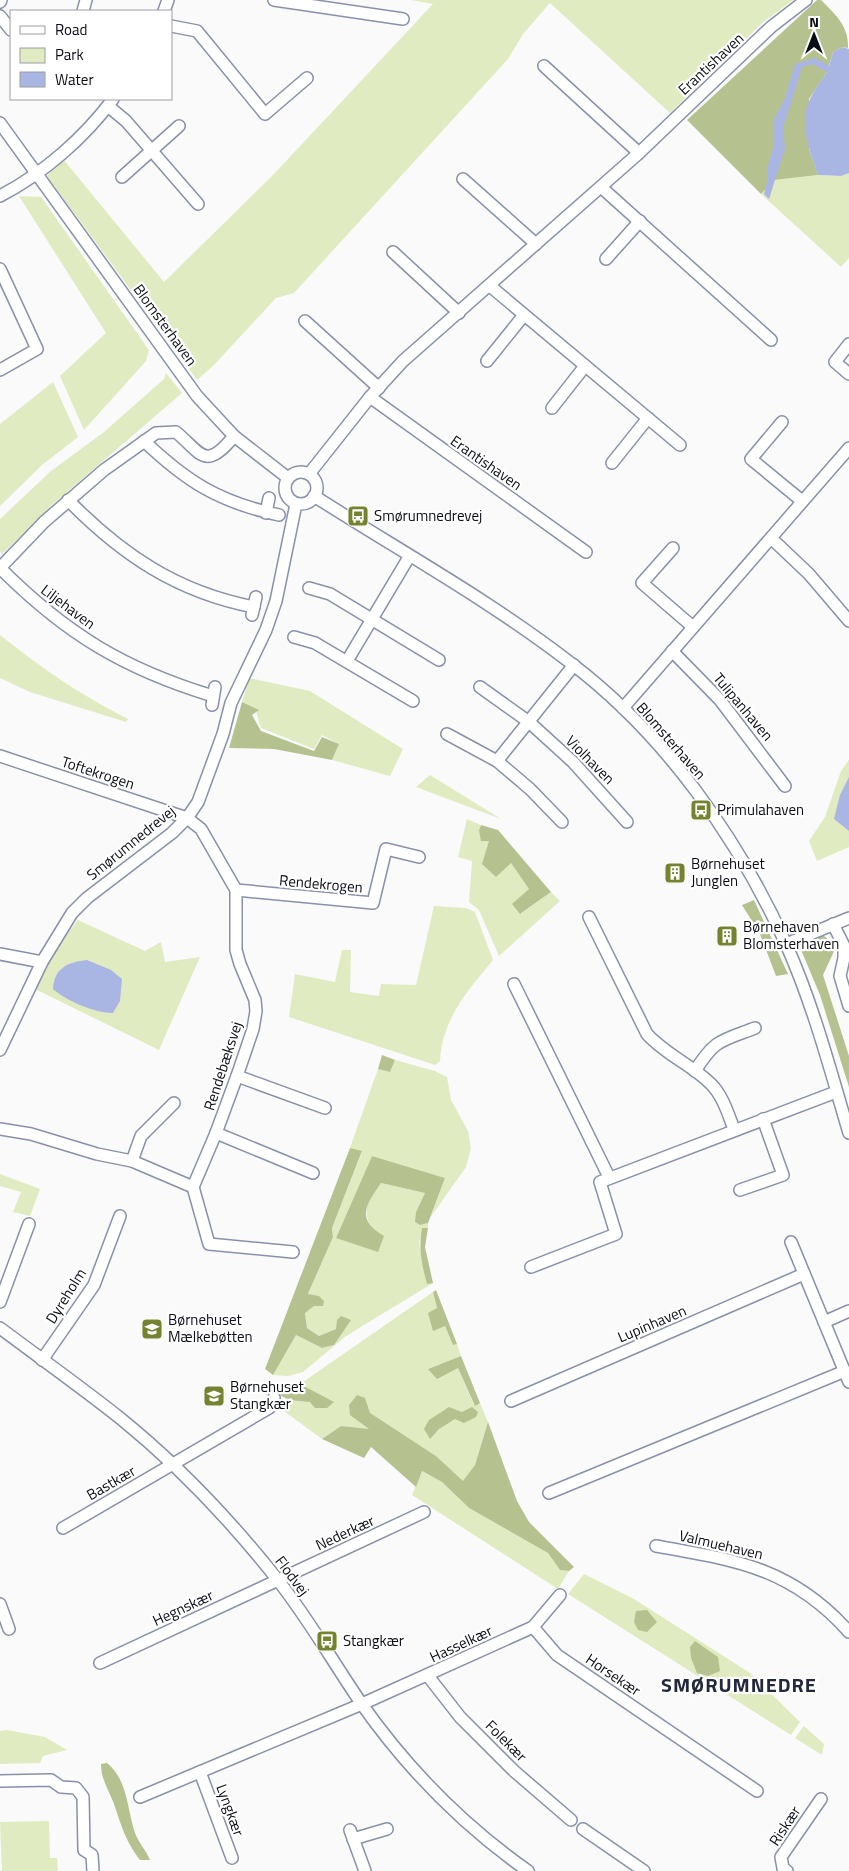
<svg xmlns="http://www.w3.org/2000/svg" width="849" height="1871" font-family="'Titillium Web',sans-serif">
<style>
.green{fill:#e1ebc1}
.forest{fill:#b6c190}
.water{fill:#a9b5e3}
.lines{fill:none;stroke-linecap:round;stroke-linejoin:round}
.minor-casing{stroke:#8990a9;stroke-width:14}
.minor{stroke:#fff;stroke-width:11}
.labels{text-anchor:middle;stroke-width:4.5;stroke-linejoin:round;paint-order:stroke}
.street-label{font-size:15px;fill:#0b0d16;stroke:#fff}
.poi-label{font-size:15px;fill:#0b0d16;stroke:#fff;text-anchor:start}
.district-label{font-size:20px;font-weight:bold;letter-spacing:1px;fill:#23283d;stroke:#fff}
</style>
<rect width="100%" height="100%" fill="#fafafa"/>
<g class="green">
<path d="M411,0H793L762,23L670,113L550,3L523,34L508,59L294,293L276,298L214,365L197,380L47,176L63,159L164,282L273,175L433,4Z"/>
<path d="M849,173V258L841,267L761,194L774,180L818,175L841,176Z"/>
<path d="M19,196L41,197L149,350L146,361L84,430L60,376L106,333Z"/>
<path d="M166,373L182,393L52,505L2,554L0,551V519L51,471L104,432L164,379Z"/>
<path d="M53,382L78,437L42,465L0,506V424Z"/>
<path d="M0,635C43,669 79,694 128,719L126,722L30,692L0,678Z"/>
<path d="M249,678L310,691L403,749L390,776L332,760L339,744L322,735L314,749L261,728L255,708L242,702Z"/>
<path d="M849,760V847L817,861L809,841L825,817L841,771Z"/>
<path d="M430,775L501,819L416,787Z"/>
<path d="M467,819L481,825L479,830L511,863L530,890L521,914L551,892L560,901L499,956L479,910L469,902L472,861L458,857Z"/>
<path d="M434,906L466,908L475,912L493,960C468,990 442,1019 440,1061L435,1065L289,1017L295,974L335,982L342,950H351L350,992L379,996L381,984L416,985Z"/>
<path d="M78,920L145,951L161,942L165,962L200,957L159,1050L35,989L62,941Z"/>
<path d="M395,1060L435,1071L447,1077L451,1100L468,1131L471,1148L466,1167L430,1218L445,1178L372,1156L336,1238L371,1228C361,1207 369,1200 381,1183L425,1193L416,1212L420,1225L428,1223V1228H422L419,1243L427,1283H433L346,1336L303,1372L288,1376L273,1375L296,1335L322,1348L334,1345L337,1320L336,1329L319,1336L307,1328L305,1312L314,1306L308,1295L333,1237L332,1228L362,1152L350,1148L378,1069L390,1072Z"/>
<path d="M0,1174L40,1189L30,1216L13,1212L21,1192L0,1186Z"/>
<path d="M433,1292L437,1308L453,1345L457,1344L461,1356L428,1369L458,1368L474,1405L480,1403L488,1422L475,1465L463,1482L436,1456L369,1413L364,1398L357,1396L370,1430L341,1426L322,1439L284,1411L289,1400L333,1402L300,1384Z"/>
<path d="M422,1471L442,1482L469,1508L548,1553L560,1570L569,1571L558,1589L412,1495Z"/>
<path d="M584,1574L634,1599L750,1673L800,1722L791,1735L568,1594Z"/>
<path d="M804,1726L824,1744L822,1755L795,1738Z"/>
<path d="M7,1730L45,1737L67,1750L43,1756L40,1763L0,1764V1731Z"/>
<path d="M49,1821L50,1858H57L58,1871H2L0,1822Z"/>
</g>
<g class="forest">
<path d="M817,0H821C835,14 849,26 848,48L842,47L833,52L827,72L809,99V149L818,175L774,180L761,194L687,120Z"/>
<path d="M242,702L259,710L252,715L261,731L314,751L322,737L339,744L332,760L274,749L229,748Z"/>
<path d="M481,825L498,830L551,892L520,914L512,904L529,889L511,863L496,877L482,864L489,841H481L479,830Z"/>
<path d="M754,900L788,974L776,976L760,934L742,905Z"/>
<path d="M823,935L836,947L823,975L849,1056V1087L820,995L799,945Z"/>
<path d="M382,1055L395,1060L390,1072L378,1069Z"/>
<path d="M350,1148L362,1151L332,1228L333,1237L308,1294L319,1296L324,1301L323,1306H314L305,1313L307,1328L319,1336L336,1329L337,1320L341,1316L351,1320L334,1345L322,1348L296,1335L273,1375L265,1369Z"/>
<path d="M372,1156L445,1178L428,1223L420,1225L415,1222L416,1212L425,1193L381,1183C366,1205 355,1219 384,1236L378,1252L336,1238Z"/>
<path d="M422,1228H428L425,1247L433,1283L427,1284C422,1265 418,1248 422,1228Z"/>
<path d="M436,1290L457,1344L453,1345L445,1326L433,1331L428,1313L437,1308L433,1292Z"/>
<path d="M461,1356L480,1403L475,1406L458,1368L437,1379L428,1369Z"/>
<path d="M271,1383L290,1387L300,1384L334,1402L327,1408H315L310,1402L289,1400L269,1389Z"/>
<path d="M357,1395L365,1398L370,1413L436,1456L463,1481L475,1465L488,1422L517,1501L529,1522L574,1567L569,1571L560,1570L548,1553L469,1508L442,1482L422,1471L416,1487L371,1447L364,1458L322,1439L341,1426L369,1429L350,1415L349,1405Z"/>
<path d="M449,1407L462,1412L472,1407L478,1412L476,1417L464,1423L455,1419L439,1429L430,1439L424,1429L429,1420Z"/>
<path d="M647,1610L657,1622L647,1632L638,1630L634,1622L636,1611Z"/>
<path d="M695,1641L718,1657L720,1671L708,1676L697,1673L691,1658L690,1647Z"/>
<path d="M107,1763C128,1780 127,1809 135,1833C138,1842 146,1850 150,1860H140C125,1840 122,1827 114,1804C109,1790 101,1780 101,1764Z"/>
</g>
<g class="water">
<path d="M842,47L849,49V173L841,176L818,175C810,152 798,123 810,99C814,90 821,81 827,72L812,64L802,67L783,128L785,148L769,199L764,194L768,179L767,170L773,148V122L785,98L795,64L815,58L829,66L833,52Z"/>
<path d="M849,777V831L834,819L840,795Z"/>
<path d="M87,960L111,970L122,979L120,1001L113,1013C94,1013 67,1001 53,989C54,968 68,962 87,960Z"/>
</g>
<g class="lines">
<g class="minor-casing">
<g id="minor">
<path d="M274,0L403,19"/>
<path d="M0,2L1,0"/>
<path d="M83,11L86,0"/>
<path d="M164,11L168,0"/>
<path d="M0,16L11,30"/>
<path d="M171,26L197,31L265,114L307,78"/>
<path d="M544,66L639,153"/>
<path d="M108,106L126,121L198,204"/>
<path d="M0,123L197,396L234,436L288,478"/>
<path d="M122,177L179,126"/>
<path d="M463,179L536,244"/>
<path d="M601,187L771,340"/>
<path d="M0,196C44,173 84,138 113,99"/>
<path d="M393,252L459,313"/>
<path d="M606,259L640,221"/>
<path d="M0,269L37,349L0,370"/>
<path d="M490,286L680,445"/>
<path d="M305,321L379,388"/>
<path d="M849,344L835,362L849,374"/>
<path d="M487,361L524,315"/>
<path d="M370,397L586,552"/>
<path d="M552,408L585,366"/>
<path d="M782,422L751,459L802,501"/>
<path d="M144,441C187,482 219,502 279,515"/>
<path d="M612,463L648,418"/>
<circle cx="301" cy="488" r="16"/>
<path d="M309,474L370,397L403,361L639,153L771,27L806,0"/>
<path d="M314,496C400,551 491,601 572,664C665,735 738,838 786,944C813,1004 830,1069 849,1133"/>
<path d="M68,500C122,555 177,592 254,607"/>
<path d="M266,513L269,498"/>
<path d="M771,538L809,574L849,621"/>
<path d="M673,548L642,583L693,627"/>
<path d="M309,588L330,594L439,660"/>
<path d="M252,615L256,597"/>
<path d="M294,637L315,643L413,701"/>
<path d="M672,651L720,700L785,786"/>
<path d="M347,661L409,557"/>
<path d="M480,687L529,722L573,762L627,822"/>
<path d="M213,696C124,669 66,634 0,568L44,522L104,470L156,433L176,432C201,453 205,472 234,436"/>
<path d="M212,705L215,687"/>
<path d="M623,708L849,448"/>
<path d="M447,734L497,761L530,789L562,822"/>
<path d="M0,756L187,818L201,829L236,890V950L240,964L255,1000L256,1011L253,1029L237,1076L216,1133L193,1187L132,1161L97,1154L31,1134L0,1129"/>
<path d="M497,761L574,665"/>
<path d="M236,890L373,903L386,849L419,857"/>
<path d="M589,917L647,1034C666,1055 692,1065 711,1084C723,1096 728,1114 734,1129"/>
<path d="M833,924L844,946V958L840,976L849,1006"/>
<path d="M786,944L849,918"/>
<path d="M0,954L42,962"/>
<path d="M514,984L609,1177"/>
<path d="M0,1050L42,962L72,913L87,898L172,833L187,818L198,802L223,734L231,703L266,630L276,601L296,504"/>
<path d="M695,1071C715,1039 721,1041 755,1028"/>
<path d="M237,1076L325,1108"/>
<path d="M216,1133L313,1173"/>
<path d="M132,1161L141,1136L174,1103"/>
<path d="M193,1187L209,1244L293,1252"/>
<path d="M740,1190L783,1175L763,1119"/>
<path d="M791,1242L849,1382"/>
<path d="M531,1267L616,1234L600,1182L836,1092"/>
<path d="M0,1302L29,1224"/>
<path d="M824,1322L849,1311"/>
<path d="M0,1328C40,1358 81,1387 120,1418C178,1465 231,1521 277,1579C308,1618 333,1662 361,1703C406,1767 464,1826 528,1871"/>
<path d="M42,1360L94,1285L120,1216"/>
<path d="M511,1401L804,1274"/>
<path d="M549,1493L845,1371"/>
<path d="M63,1528L269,1408L274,1398"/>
<path d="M656,1546C736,1560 792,1568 849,1632"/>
<path d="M0,1604L9,1629"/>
<path d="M533,1627L557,1655L757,1791"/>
<path d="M100,1663L424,1512"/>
<path d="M428,1676L460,1717L514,1771L571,1820"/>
<path d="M200,1772L232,1858"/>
<path d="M0,1781L51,1780L61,1787L76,1788L83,1797L84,1850L92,1855L93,1871"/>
<path d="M140,1797L362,1704L533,1627L560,1595"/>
<path d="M583,1829L644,1871"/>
<path d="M350,1830L365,1871"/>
<path d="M353,1839L387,1829"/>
<path d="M787,1871L783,1868L781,1857L821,1799"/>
</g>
</g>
<use href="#minor" class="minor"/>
</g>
<defs>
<g id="bus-square" transform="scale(1.125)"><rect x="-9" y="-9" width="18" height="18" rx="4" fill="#758331" stroke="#fff"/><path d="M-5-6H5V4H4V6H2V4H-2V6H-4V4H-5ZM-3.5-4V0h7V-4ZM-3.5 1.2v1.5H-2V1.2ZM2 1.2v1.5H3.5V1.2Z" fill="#fff"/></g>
<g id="building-square" transform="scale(1.125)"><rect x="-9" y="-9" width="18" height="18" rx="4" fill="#758331" stroke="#fff"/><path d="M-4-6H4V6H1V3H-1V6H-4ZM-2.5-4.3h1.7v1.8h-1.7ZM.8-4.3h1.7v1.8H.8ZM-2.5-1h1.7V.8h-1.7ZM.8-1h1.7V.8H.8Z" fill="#fff"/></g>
<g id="school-square" transform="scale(1.125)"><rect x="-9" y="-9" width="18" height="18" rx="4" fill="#758331" stroke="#fff"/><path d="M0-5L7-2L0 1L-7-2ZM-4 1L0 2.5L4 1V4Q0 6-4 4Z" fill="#fff"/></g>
</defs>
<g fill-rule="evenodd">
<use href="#bus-square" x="358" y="516"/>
<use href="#bus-square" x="701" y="810"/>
<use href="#building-square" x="675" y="873"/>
<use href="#building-square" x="727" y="936"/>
<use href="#school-square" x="152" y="1329"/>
<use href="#school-square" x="214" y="1396"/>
<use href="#bus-square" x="327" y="1641"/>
</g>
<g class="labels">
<g class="street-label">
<text transform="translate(711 64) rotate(-43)" y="5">Erantishaven</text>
<text transform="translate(165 325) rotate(54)" y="5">Blomsterhaven</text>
<text transform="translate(486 463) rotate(35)" y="5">Erantishaven</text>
<text transform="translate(68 607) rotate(37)" y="5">Liljehaven</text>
<text transform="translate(743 707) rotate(50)" y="5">Tulipanhaven</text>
<text transform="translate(671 741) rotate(49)" y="5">Blomsterhaven</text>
<text transform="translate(590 760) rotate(45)" y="5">Violhaven</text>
<text transform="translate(98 773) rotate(18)" y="5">Toftekrogen</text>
<text transform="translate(131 843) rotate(-39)" y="5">Smørumnedrevej</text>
<text transform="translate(321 884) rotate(5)" y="5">Rendekrogen</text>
<text transform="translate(223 1066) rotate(-72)" y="5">Rendebæksvej</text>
<text transform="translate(66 1296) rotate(-58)" y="5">Dyreholm</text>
<text transform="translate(652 1324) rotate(-23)" y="5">Lupinhaven</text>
<text transform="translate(111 1483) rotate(-30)" y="5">Bastkær</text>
<text transform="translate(345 1533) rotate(-25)" y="5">Nederkær</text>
<text transform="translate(721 1545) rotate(13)" y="5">Valmuehaven</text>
<text transform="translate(292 1576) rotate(53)" y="5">Flodvej</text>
<text transform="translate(183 1608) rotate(-25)" y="5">Hegnskær</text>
<text transform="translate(461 1644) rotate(-25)" y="5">Hasselkær</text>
<text transform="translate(613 1675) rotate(34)" y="5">Horsekær</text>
<text transform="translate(506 1741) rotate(45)" y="5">Folekær</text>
<text transform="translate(230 1810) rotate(70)" y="5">Lyngkær</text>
<text transform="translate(785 1826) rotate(-57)" y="5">Riskær</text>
</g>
<g class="poi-label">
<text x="374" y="521">Smørumnedrevej</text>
<text x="717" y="815">Primulahaven</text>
<text x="691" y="869">Børnehuset<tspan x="691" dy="17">Junglen</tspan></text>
<text x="743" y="932">Børnehaven<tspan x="743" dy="17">Blomsterhaven</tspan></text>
<text x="168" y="1325">Børnehuset<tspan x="168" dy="17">Mælkebøtten</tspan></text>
<text x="230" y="1392">Børnehuset<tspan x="230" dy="17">Stangkær</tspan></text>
<text x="343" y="1646">Stangkær</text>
</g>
<g class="district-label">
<text x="739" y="1692">SMØRUMNEDRE</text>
</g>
</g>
<rect x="10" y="10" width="162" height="90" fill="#ffffff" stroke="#9d9ea2"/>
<rect x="20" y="26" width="25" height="8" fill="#ffffff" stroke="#9d9ea2"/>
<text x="55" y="35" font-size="15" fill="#0b0d16">Road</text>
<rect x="20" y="48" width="25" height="15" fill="#e1ebc1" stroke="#9d9ea2"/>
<text x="55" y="60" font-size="15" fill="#0b0d16">Park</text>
<rect x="20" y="72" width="25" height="15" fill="#a9b5e3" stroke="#9d9ea2"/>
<text x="55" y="85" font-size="15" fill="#0b0d16">Water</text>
<g transform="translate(814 35)" stroke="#ffffff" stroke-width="4" paint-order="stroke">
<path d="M0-4L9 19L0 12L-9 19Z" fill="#0b0d16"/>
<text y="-8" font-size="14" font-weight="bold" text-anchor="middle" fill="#0b0d16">N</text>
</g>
</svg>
